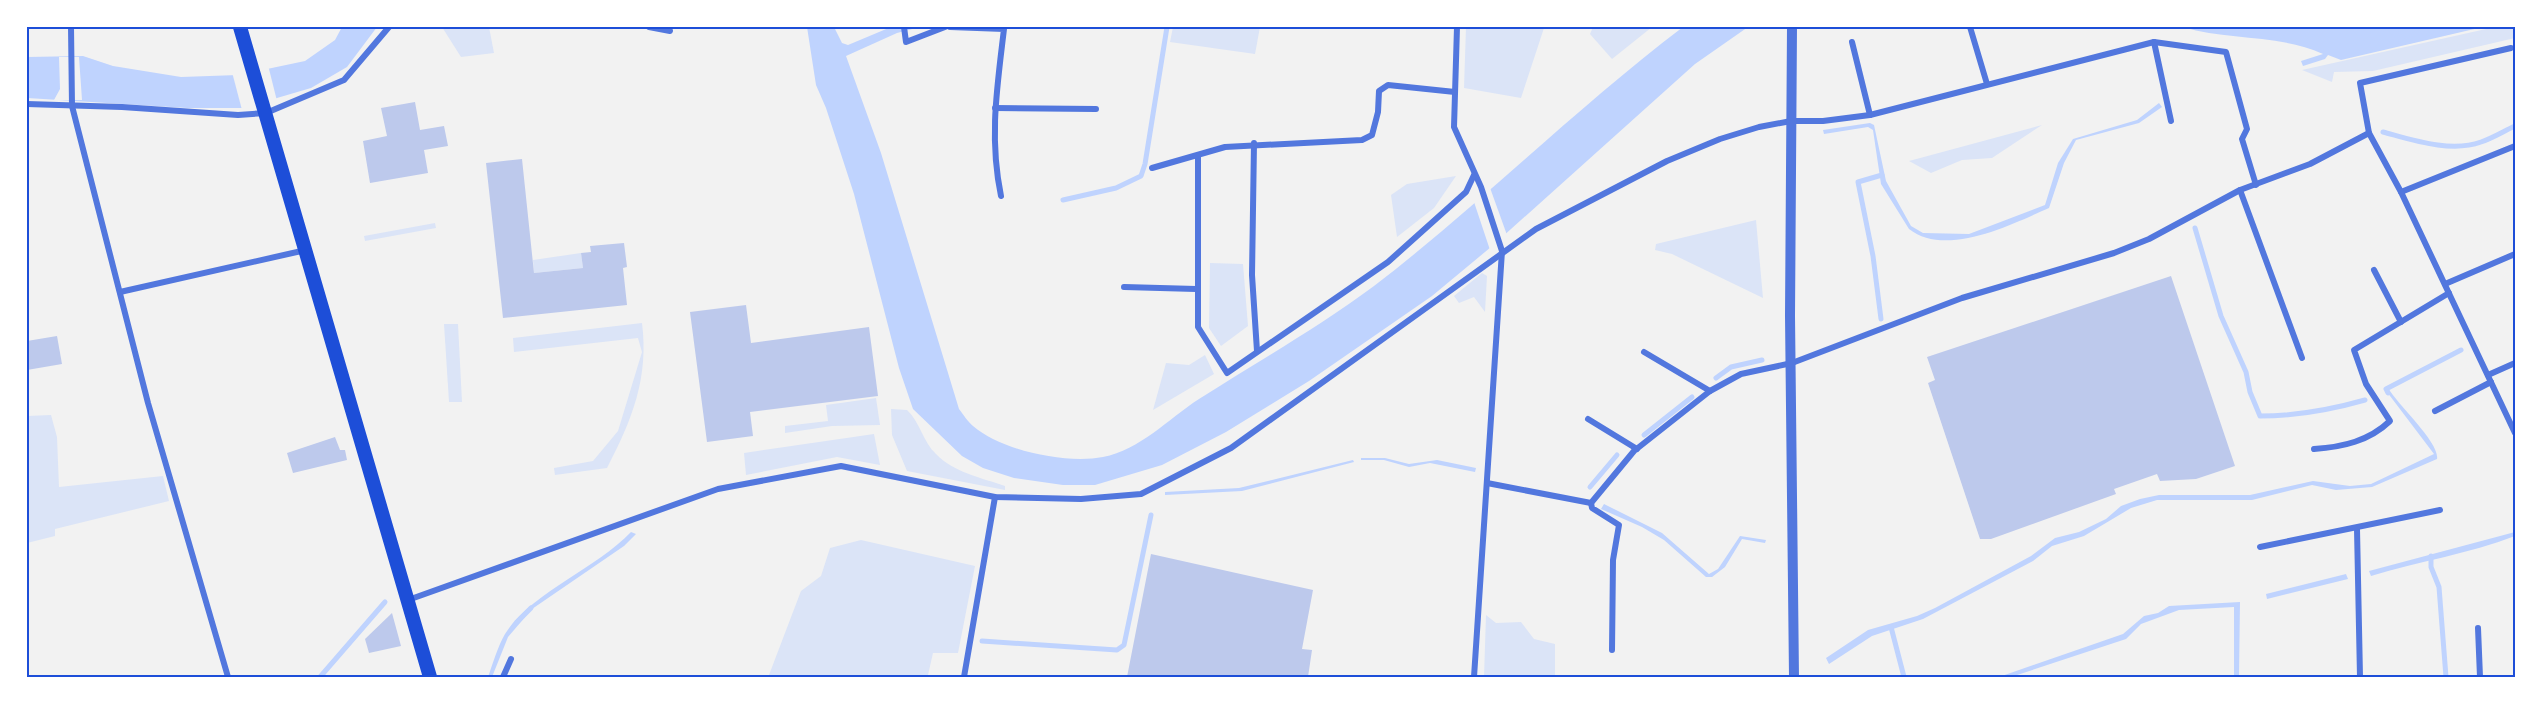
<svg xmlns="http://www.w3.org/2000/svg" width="2542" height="704" font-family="Roboto,sans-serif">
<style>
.green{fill:#dbe4f7}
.water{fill:#bfd3fe}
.pier{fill:#f2f2f2}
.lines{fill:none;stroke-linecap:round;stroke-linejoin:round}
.stream{stroke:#bfd3fe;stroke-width:5}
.building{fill:#bdc9ec}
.minor{stroke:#5277de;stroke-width:6}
.tertiary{stroke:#5277de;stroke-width:10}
.trunk{stroke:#1d4ed8;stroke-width:14}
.neatline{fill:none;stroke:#1d4ed8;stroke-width:2}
</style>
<rect width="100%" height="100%" fill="#f2f2f2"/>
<g class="green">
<path d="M442,27H489L494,53L461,57Z"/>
<path d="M1173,27H1260L1255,54L1170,42Z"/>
<path d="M1466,27L1544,28L1521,98L1464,88Z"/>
<path d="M1593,27H1652L1612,59L1590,34Z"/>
<path d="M2495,27H2515V38L2373,71L2334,72L2332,82L2302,70Z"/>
<path d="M2042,125L1992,158L1962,160L1931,173L1909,161Z"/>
<path d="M1456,176L1434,208L1397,237L1391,195L1407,184Z"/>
<path d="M1756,220L1763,298L1672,254L1655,250L1656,244Z"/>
<path d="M435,223L436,228L365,241L364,236Z"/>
<path d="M581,253L583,268L534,273L533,260Z"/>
<path d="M1210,263L1243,264L1248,326L1221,346L1209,328Z"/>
<path d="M1482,273L1487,276L1485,312L1474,297L1459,303L1454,296Z"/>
<path d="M642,323C649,378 632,420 607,468L555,475L554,468L593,461L618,431L642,352L638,338L514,352L513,338Z"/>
<path d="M444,324H458L462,402H449Z"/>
<path d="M1205,355L1214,374L1153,410L1166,363L1189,365Z"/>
<path d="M876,398L880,425L832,426L785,433V426L828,421L826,405Z"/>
<path d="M891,409L907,410C920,422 923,442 936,454C953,472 982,478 1005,486V490L907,471L892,435Z"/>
<path d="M51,415L57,437L59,487L163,476L169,501L55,529V536L27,543V416Z"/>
<path d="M874,434L880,465L837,457L746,475L744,453Z"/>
<path d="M861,540L975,566L958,653H933L928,675L925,677L769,675L801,591L821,576L830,548Z"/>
<path d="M1486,615L1496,623L1521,622L1534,639L1555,644V677H1484Z"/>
</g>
<g class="water">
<path d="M342,27H377L347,67L311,88L243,108H187L27,98V57L83,56L113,66L181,77L238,75L305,61L335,40Z"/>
<path d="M807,27H834L842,43L848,45L891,27H920L897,33L846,56L881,153L959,409C963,414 968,422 973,426C1002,451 1066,464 1103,457C1140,450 1168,419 1199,399C1257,362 1319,327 1374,286C1481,204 1576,108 1683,27H1748L1695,64L1491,247L1432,296L1309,381L1226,432L1162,465L1095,485H1063L1014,478L983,468L962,456L913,409L899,368L854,194L826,108L816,85Z"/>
<path d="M2183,27H2483L2341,60L2328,55L2325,59L2303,66L2301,61L2323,54C2280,34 2229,41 2183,27Z"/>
<path d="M2159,103L2162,107L2139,123L2076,140L2064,163L2049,208C2012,224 1946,258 1909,229L1881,184L1873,130L1868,127L1824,134L1823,130L1870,123L1874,125L1886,181L1911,226L1923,233L1969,234L2045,205L2058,163L2073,139L2137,120Z"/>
<path d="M2384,388H2388C2398,405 2440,443 2437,459L2372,487L2336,490L2312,485L2252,500H2157L2131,508L2084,536L2052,546L2033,561L1923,619L1872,636L1829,664L1826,658L1868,630L1917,616L1935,608L2031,556L2055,538L2079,532L2106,519L2121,506L2140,499L2159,495H2250L2313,481L2350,486L2371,484L2434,454Z"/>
<path d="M1361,458H1385L1409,464L1437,460L1476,468L1475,472L1430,463L1409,467L1384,460H1361Z"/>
<path d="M1353,460L1354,462L1242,491L1165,495V492L1239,488Z"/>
<path d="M1604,504L1662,533L1709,574L1718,569L1740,536L1766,540L1765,543L1742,539L1725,567L1712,577H1706L1664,540L1642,527L1601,509Z"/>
<path d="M631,532L636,534L624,546L532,609L508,637L492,677H488C493,663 498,646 505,634C529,594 596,569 631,532Z"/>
<path d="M2515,532V536C2469,554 2419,561 2371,576L2369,571Z"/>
<path d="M2346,574L2348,579L2267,599L2266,594Z"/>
<path d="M2240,602L2239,677H2234V607L2179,610L2141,624L2126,639L2011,677H1999L2123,634L2144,616L2158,613L2169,606Z"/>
</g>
<g class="pier">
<path d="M59,57H79L82,100H54L60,89Z"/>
<path d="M268,65L277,101L242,110L232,72Z"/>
<path d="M1489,185L1507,235L1490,250L1473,199Z"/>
</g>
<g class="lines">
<g class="stream">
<path d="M2383,132C2413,140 2451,153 2481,142C2493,138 2504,131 2515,126"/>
<path d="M1063,200L1116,188L1141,176L1145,164L1167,27"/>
<path d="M2195,228L2221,316L2246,372L2250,392L2260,416C2297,416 2330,410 2365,400"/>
<path d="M1881,319L1873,256L1858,182L1882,175"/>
<path d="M1716,378L1731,367L1762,360"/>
<path d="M2388,393L2386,389L2461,350"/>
<path d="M1644,435L1692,397"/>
<path d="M1590,487L1617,455"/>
<path d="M2431,556V567L2439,587L2446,677"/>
<path d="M517,622L531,608"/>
<path d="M1891,627L1904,677"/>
<path d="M982,641L1117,650L1124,645L1151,515"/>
<path d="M320,677L385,602"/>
</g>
</g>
<g class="building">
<path d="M415,102L420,130L444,126L448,146L424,150L428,173L370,183L363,141L387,136L381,108Z"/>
<path d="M522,159L534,273L583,268L581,253L591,252L590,246L624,243L627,267L623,268L627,305L503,318L486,163Z"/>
<path d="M2171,276L2235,466L2196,479L2160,481L2157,474L2114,489L2116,494L1991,539H1980L1928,383L1935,380L1927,357Z"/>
<path d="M746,305L751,343L869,327L878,396L750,412L753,436L707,442L690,312Z"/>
<path d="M57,336L62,364L27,370V341Z"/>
<path d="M335,437L340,450H345L347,460L293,473L287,453Z"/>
<path d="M1151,554L1313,590L1302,649L1312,650L1308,677H1127Z"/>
<path d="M392,613L401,646L369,653L365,639Z"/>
</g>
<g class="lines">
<g class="minor">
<path d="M71,27L72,106L148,403L228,677"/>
<path d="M649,27L670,31"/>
<path d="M904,27L906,42L945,27"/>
<path d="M950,27L1004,29C997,88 989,138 1001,196"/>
<path d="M1457,27L1454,127L1481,187L1502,251L1474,677"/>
<path d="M1970,27L1987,84"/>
<path d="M1852,42L1870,115"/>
<path d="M2154,42L2171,121"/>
<path d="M27,104L122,107L238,115L266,113L344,80L389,27"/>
<path d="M995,108L1096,109"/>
<path d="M1254,143L1252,275L1257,351"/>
<path d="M2515,146L2401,192L2515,433"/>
<path d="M1198,156V327L1227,373L1388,262L1466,192L1474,175"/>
<path d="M1152,168L1225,147L1362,140L1372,135L1378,112L1379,91L1388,85L1455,92"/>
<path d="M2240,190L2302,358"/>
<path d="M2401,192L2369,133L2360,83L2511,48"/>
<path d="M2374,270L2401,322"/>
<path d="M2445,284L2515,254"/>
<path d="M1124,287L1196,289"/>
<path d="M120,292L306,250"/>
<path d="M1644,352L1710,391"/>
<path d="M2488,375L2515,363"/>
<path d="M2435,411L2491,382"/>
<path d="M1588,419L1637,449"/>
<path d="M2314,449C2343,447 2369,441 2390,421L2366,384L2354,350L2449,293"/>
<path d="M1487,483L1591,503L1634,451L1710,391L1741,374L1792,363L1962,298L2114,253L2149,239L2240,190L2310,164L2369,133"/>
<path d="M1591,503L1592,508L1619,525L1613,560L1612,650"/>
<path d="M2357,529L2360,677"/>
<path d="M2260,547L2440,510"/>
<path d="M408,600L718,489L841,466L995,497L1081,499L1141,494L1231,448L1536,229L1667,161L1720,139L1759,127L1791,121H1823L1870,115L2154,42L2226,52L2247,129L2242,139L2256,185"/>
<path d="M2478,628L2480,677"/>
<path d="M503,677L511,659"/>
<path d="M964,677L995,497"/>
</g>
<path class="tertiary" d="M1792,27L1790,316L1794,677"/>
<path class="trunk" d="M240,27L430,677"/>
</g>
<rect width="2542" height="704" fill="none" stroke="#ffffff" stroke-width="57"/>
<rect x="28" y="28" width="2486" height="648" class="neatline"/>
</svg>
